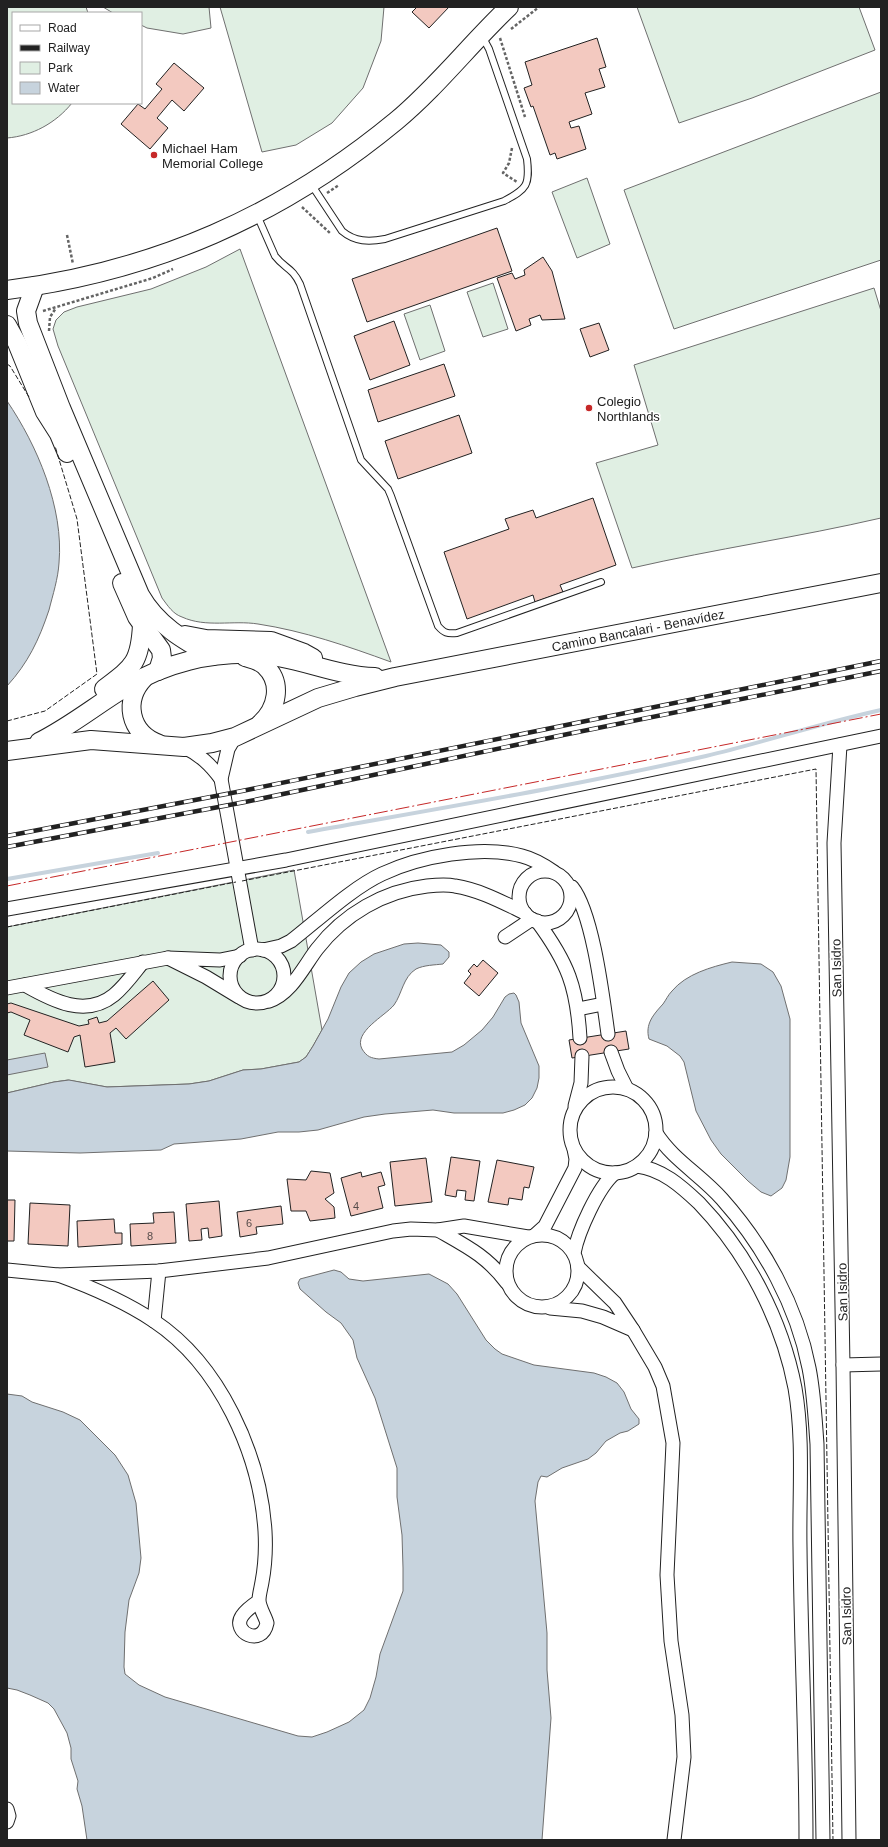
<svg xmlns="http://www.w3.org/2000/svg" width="888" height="1847" font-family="Arial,sans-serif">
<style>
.green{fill:#e0efe3;stroke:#6f6f6f}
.water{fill:#c7d3dd;stroke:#6f6f6f}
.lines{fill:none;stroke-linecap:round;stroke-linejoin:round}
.stream{stroke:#c7d3dd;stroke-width:4}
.building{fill:#f3c9c0;stroke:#222}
.lane-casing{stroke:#222;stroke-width:8}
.street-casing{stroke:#222;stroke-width:15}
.secondary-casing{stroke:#222;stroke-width:20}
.path{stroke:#646464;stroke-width:2.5;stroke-dasharray:3 2;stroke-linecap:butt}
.lane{stroke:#fff;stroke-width:6}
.street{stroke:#fff;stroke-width:13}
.secondary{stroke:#fff;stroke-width:18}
.rail-casing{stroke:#222;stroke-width:4.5}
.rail{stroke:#fff;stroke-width:3;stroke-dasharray:9;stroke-linecap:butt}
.fence{stroke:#222;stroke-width:1;stroke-dasharray:5 2;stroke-linecap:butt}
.power{stroke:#c62828;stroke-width:1;stroke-dasharray:14 3 2 3;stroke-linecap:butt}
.poi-dot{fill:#c62828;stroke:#fff;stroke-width:1.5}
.labels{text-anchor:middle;stroke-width:3;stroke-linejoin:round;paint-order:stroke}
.number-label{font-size:11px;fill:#564c4a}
.poi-label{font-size:13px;fill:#222;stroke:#fff;text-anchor:start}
.street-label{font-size:13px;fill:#222;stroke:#fff}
</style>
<rect width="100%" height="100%" fill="#fff"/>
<g class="green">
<path d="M7,7H86L88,13H13V103H72C56,123 32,136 7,138Z"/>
<path d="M103,7H209L211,28L183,34L147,28L141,25V13H113Z"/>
<path d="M220,7H384L381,41L363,88L332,123L296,145L262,152Z"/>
<path d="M637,7H859L875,50L752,98L679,123Z"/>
<path d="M881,92V260L674,329L624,190Z"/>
<path d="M587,178L610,244L577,258L552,192Z"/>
<path d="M240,249L391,662C347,646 304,631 258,624C233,620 206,628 182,617C173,614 168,606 162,598L58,346L53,329L56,320L64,312L77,307L151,289L206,267Z"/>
<path d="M493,283L508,329L483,337L467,292Z"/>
<path d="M874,288L881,311V518C799,537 715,549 632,568L596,463L658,445L634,365Z"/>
<path d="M430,305L445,351L420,360L404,314Z"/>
<path d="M294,870L322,1030L313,1046L306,1057L299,1062L261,1069L243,1070L209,1081L189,1084L107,1087L68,1080L54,1082L7,1093V927Z"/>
</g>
<g class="water">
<path d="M7,401C37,445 64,508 59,563C58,579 53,594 49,610C39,640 28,663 7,686Z"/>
<path d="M418,943L441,945L449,952V957L443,964C435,965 424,965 416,969C403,977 402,994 394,1005C385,1016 353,1032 362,1049C367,1057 371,1058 379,1059L452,1052L464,1045L482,1030L493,1017L505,997L509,994L514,993L516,995L519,1002L521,1023L539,1066V1078L537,1088L532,1098L525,1105L514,1110L503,1113H454L433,1110L385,1114L364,1117L318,1130L299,1132H278L241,1139L174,1144L161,1150L80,1153L7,1151V1093L54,1082L69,1080L107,1087L189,1084L209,1081L243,1070L261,1069L299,1062L306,1057L313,1046L328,1019L341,987L349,973L361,962L374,954L404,944Z"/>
<path d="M732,962L761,964L773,972L781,986L790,1019V1157L786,1180L782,1188L771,1196L761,1192L748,1181L721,1154L711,1140L696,1111L684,1062L680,1056L667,1046L649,1039C645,1024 653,1015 663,1004C666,1000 668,995 672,991C686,974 711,967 732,962Z"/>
<path d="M45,1053L48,1067L7,1075V1060Z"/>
<path d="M334,1270L341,1272L349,1279L363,1281L429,1274L448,1284L457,1294L486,1340L495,1349L502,1354L534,1365L594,1373L606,1377L617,1383L624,1392L631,1409L639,1419V1424L628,1431L620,1433L606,1441L596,1453L588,1459L562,1468L547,1477L541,1476L538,1482L535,1501L547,1633V1670L551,1718L542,1840H87L82,1806L77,1789L78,1781L71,1759V1748L67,1733L54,1709L48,1703L30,1695L17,1690L7,1688V1394L22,1396L32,1402L63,1412L80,1420L115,1455L128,1475L136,1503L141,1558L139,1573L129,1600L125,1632L124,1667L125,1674L139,1685L165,1697L298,1736L312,1737L327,1732L349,1722L364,1710L370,1698L376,1677L380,1654L403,1591V1568L402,1535L397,1497V1468L375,1398L357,1358L353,1340L341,1323L326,1312L300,1289L298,1283L300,1279Z"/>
</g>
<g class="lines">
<g class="stream">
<path d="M308,832C441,808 574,786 706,756C764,742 822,723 881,710"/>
<path d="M7,879L158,853"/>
</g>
</g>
<g class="building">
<path d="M417,7H449L429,28L412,12Z"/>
<path d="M597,38L606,67L599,69L605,87L585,93L592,114L569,122L571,128L579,126L586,149L557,159L555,153L550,155L533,106L531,107L524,88L532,85L525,62Z"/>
<path d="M174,63L204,88L184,111L172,100L157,118L168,128L150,149L121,124L138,104L145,109L162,89L156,84Z"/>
<path d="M497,228L512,271L367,322L352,279Z"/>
<path d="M543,257L552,271L565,319L542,320L540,315L529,319L531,325L516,331L497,278L512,273L515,279L525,275L524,270Z"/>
<path d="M394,321L410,365L370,380L354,336Z"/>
<path d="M599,323L609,350L590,357L580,329Z"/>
<path d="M444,364L455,396L378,422L368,390Z"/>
<path d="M459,415L472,453L398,479L385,441Z"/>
<path d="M593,498L616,565L560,585L563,592L535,602L533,595L467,619L444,552L509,529L505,519L533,510L536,518Z"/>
<path d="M483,960L498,973L479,996L464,983L471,974L468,971L474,964L477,967Z"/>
<path d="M153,981L169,1000L126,1039L116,1028L110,1033L115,1062L85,1067L80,1035L74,1037L68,1052L24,1035L30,1020L11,1012L7,1013V1004L11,1003L79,1026L89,1024L88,1020L97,1017L99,1023L107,1021Z"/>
<path d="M626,1031L629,1049L572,1058L569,1040Z"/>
<path d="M451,1157L480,1161L474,1201L465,1200L466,1191L457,1190L456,1197L445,1195Z"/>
<path d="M426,1158L432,1202L395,1206L390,1162Z"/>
<path d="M497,1160L534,1167L529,1188L524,1187L522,1200L509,1198L508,1205L488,1202Z"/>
<path d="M311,1171L330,1173L334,1193L325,1199L334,1207L335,1218L310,1221L306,1211H291L287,1179L306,1180Z"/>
<path d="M361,1172L362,1177L381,1172L385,1185L378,1187L383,1208L351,1216L341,1178Z"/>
<path d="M7,1200H15L14,1241H7Z"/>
<path d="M219,1201L222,1236L209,1238L208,1228L201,1229L202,1240L189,1241L186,1204Z"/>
<path d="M30,1203L70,1205L68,1246L28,1244Z"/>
<path d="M281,1206L283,1224L256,1227L257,1234L240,1237L237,1212Z"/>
<path d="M174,1212L176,1243L131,1246L130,1224L154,1223L153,1213Z"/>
<path d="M114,1219L115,1233H122V1244L78,1247L77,1221Z"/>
</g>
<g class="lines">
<g class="lane-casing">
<g id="lane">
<path d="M311,184L342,231C355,242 369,242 385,239L504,201C527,189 530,185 527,159L489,49L482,36"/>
<path d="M257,215L275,256C285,269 292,267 300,284L361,460L388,489L391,496L438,626C444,633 447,634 457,633L601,582"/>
</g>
</g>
<g class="street-casing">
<g id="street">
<path d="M235,737L228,749L221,779L252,950"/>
<path d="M840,745L834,843L843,1365L849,1840"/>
<path d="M184,747C200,755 210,764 221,779"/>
<circle cx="545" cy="897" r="26"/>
<path d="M572,887C593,913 603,999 608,1034"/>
<path d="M7,909L286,860L881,736"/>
<path d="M537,921C568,963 577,987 580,1038"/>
<path d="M505,937L532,919"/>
<circle cx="257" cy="976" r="27"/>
<path d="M263,950L281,946L291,941C318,920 352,888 382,874C420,856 481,845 522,856C534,859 544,865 554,872"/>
<path d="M25,985C53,1001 86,1018 114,995C125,986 134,973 143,962"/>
<path d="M7,988L168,958"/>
<path d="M239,997L206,977L168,958L220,960L240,956"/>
<path d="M269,1001C291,994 304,966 317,949C344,914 384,891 427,886C436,885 446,884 455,886C480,890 502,902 525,913"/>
<path d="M578,1009L603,1004"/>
<path d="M611,1052L618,1071L627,1089"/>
<circle cx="613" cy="1130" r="43"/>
<path d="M575,1106L581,1083L582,1056"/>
<path d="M656,1133C673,1160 701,1175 722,1199C764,1246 797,1306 809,1368C814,1393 815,1418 817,1444L823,1840"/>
<path d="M637,1166C662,1169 681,1186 699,1203C747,1253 782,1320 795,1388C804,1440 799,1495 800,1547C801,1645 806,1742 806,1840"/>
<circle cx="542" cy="1271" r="36"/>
<path d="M535,1235L545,1226L575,1168L576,1159L574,1149"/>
<path d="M574,1253C578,1232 598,1187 615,1173"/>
<path d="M7,1270L58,1275L159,1271L268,1258L393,1231L411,1229L438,1230"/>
<path d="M58,1275C91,1287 124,1301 154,1321C220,1365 260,1454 265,1531C266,1548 265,1566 262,1582C261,1588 259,1595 259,1600C259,1607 265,1616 267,1623C262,1648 231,1632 242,1616C246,1610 253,1605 259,1601"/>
<path d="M507,1283C487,1256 466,1246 438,1230L464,1226L528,1237"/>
<path d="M550,1308L582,1311L603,1317L633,1330L615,1303L578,1267"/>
<path d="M154,1321L159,1271"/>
<path d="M633,1330L655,1367L663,1386L673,1443L667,1575L671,1641L682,1715L684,1757L674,1840"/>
<path d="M843,1365L881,1364"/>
<path d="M7,1809L9,1816L7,1822"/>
</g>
</g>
<g class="secondary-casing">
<g id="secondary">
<path d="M35,286L26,311L28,323L61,408L140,595C157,625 183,640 213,656"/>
<path d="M7,290C155,271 281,216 396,121C437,87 470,44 509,7"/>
<path d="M7,325L17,343L45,412L59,434L67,453"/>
<path d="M122,583L137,617L161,650L162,658L158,671"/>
<path d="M185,635L206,639L271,641L304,653L313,658"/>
<path d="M245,657C252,659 260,661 265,666C283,683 277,709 260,724"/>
<path d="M144,678C123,700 129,733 159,744"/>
<path d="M104,689C133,667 140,663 142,625"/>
<path d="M39,742C71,726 96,705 126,687C165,663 211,652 256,654C296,656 334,676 375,677"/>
<path d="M7,751L91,740L184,747L212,743L235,737L318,698L355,687L395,677L881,583"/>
</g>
</g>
<g class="path">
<path d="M511,29L539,7"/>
<path d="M500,38L525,117"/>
<path d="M512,148L509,163L503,173L517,182"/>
<path d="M327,193L339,185"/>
<path d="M302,207L331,234"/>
<path d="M67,235L73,264"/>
<path d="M43,311L153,278L173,269"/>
<path d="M49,331L50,317L56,308"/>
</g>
<use href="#lane" class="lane"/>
<use href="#street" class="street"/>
<use href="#secondary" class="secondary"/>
<g class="rail-casing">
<g id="rail">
<path d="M7,836L242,791L881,661"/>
<path d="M7,847L245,802L568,734L881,671"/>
</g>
</g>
<use href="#rail" class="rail"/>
<g class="fence">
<path d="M7,364L10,366L29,397"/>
<path d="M7,721L45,711L97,674L77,519L55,446"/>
<path d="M242,881L816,769L833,1840"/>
<path d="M7,927L236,882"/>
</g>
<path class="power" d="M7,886L881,714"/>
</g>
<g class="poi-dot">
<circle cx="154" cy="155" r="4"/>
<circle cx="589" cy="408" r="4"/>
</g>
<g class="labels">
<g class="number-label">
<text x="356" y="1210">4</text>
<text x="249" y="1227">6</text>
<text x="150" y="1240">8</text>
</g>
<g class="poi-label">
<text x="162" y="153">Michael Ham<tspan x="162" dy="15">Memorial College</tspan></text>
<text x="597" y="406">Colegio<tspan x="597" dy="15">Northlands</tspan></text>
</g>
<g class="street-label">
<text transform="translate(638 630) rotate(-11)" y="5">Camino Bancalari - Benavídez</text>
<text transform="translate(836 968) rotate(-91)" y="5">San Isidro</text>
<text transform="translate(842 1292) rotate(-91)" y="5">San Isidro</text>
<text transform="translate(846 1616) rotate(-91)" y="5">San Isidro</text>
</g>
</g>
<rect width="888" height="1847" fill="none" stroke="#222222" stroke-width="16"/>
<rect x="12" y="12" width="130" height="92" fill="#ffffff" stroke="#a7a7a7"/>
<rect x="20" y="25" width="20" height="6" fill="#ffffff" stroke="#a7a7a7"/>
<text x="48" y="32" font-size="12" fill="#222222">Road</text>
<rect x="20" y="45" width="20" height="6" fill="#222222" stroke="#a7a7a7"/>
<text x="48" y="52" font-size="12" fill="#222222">Railway</text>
<rect x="20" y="62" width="20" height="12" fill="#e0efe3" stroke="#a7a7a7"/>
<text x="48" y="72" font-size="12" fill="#222222">Park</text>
<rect x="20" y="82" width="20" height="12" fill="#c7d3dd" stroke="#a7a7a7"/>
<text x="48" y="92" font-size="12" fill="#222222">Water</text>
</svg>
